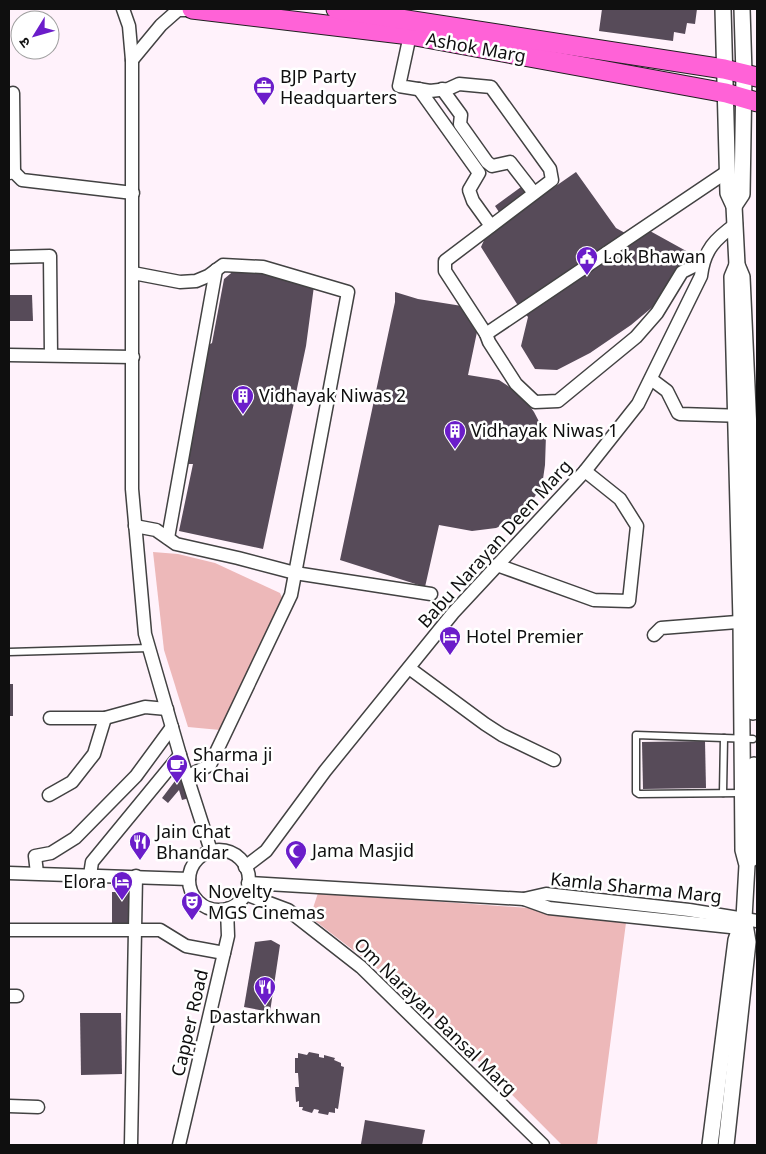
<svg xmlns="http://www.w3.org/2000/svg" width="766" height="1154" font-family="Georgia,'Noto Sans Devanagari',serif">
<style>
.green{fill:#edb8b9}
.building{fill:#574b59}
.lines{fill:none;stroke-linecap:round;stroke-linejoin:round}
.service-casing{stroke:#424242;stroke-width:9}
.minor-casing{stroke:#424242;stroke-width:15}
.tertiary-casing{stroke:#424242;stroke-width:18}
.primary-casing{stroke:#202020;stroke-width:21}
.service{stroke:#fff;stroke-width:6}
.minor{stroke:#fff;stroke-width:12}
.tertiary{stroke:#fff;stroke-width:15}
.primary{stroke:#ff62d7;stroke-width:19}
.labels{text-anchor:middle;stroke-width:5;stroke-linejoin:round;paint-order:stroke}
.street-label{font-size:18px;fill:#0f0f0f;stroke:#fff}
.poi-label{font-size:18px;fill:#0f0f0f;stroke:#fff;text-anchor:start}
</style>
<rect width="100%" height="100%" fill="#fff2fb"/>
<g class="green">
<path d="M153,552L178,554L215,563L280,593L283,600L220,730L188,727L164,650Z"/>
<path d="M318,893L627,915L597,1145H562L418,1000L310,917Z"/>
</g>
<g class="building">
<path d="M602,9H697L695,24L687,23L685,34L674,32L673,41L599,31Z"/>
<path d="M576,172L616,228L636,239L650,231L688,252L661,300L631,325L590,353L557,370L535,369L521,346L528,317L517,304L481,247L485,238L505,221L495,206L532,179L542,192L551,186L553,188Z"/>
<path d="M236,269L254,271L314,286L306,346L263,549L179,531L193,464H185L207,346L212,343L224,279Z"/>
<path d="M395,292L418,299L462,306L477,332L468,375L499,380L522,395L534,412L546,435L545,465L542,486L529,505L512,521L496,528L472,531L439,525L425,587L340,560L395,302Z"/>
<path d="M9,295H32L33,321H9Z"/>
<rect x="9" y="684" width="4" height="32"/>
<path d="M705,741L706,788L643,789L642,742Z"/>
<path d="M178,777L183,778L189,798L182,800L179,790L168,803L162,798Z"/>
<path d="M112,892H134L133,923L112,924Z"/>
<path d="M271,940L280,945L270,1012L244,1007L255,942Z"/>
<path d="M80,1013H121L122,1074L81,1075Z"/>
<path d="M309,1052L319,1054V1057L324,1058V1055L335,1058L334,1060L341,1063V1066L344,1067L338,1109L335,1108V1113L329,1112L328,1115L318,1113L319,1110L314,1109L312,1113L302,1110L303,1107H299V1101L296,1102L295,1087H299L298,1073H295V1058H298V1053L307,1055Z"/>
<path d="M365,1120L425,1130L422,1145L361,1144Z"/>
</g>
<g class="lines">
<g class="service-casing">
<g id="service">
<path d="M9,652L149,648"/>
<path d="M723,793L724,738"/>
<path d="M742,793L639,794L636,792V735L753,739"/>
</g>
</g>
<g class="minor-casing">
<g id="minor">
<path d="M123,9L129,26L132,60V489L145,634L180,755L211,851"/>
<path d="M410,35L399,86L430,91L448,89L459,84L491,87L550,169L552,180L445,261V271L486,334L728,171"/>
<path d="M132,60L161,25L178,10H199"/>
<path d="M419,89L479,173L469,190L473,201L491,226"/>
<path d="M442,89L461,115L460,124L487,162L492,166L510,162L534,193"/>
<path d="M14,172L22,180L133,193"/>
<path d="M9,173L14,172L13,93"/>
<path d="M9,257L50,256L51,355"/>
<path d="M133,273L180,282L196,281L208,276L223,265L263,267L348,292L291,595L210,765L188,776"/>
<path d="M486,334L489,342L516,384L535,402L558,401L636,337L657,313L682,272L702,262"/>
<path d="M9,355L133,357"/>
<path d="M651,379L667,391L678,413L680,414L745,416"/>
<path d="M135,526L156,530L176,544L238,558L295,573L431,594"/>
<path d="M168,538L216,270"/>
<path d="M497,565L594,600L629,601L637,526L620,499L585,471"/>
<path d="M654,635L661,628L750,621"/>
<path d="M409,668L485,724L502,735L554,760"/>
<path d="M50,718H105L145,707L167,709"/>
<path d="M49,795L72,782L94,754L105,718"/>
<circle cx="219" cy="880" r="30"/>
<path d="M245,867L266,851L325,771L453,613L585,471L638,404L701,276C704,250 715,239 736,224"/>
<path d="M9,873L189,879"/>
<path d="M37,873L35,856L51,853L75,838L136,776L172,727"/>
<path d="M90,875L92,862L180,755"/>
<path d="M248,883L524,899L546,894L689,910L757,921"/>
<path d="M245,894L288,910L361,967L543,1145"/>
<path d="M524,899L549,908L740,928"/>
<path d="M9,930H160L186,946L224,953"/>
<path d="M9,996H17"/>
<path d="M9,1106L38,1107"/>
<path d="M131,1145L136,876"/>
<path d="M179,1145L228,936L227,909"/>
</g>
</g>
<g class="tertiary-casing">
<g id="tertiary">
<path d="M723,9L728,193L734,206L737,265L742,277L752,496L753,712"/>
<path d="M734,206L742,194L744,74L742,9"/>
<path d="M751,859L754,853V765"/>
<path d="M710,1145L736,940L743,919"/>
<path d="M726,1145L748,942L744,918L747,865L743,850L741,621L732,277L737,265"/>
</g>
</g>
<g class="primary-casing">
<g id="primary">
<path d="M192,9L410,35L726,93L757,102"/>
<path d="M336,9L724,69L757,77"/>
</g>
</g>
<use href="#service" class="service"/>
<use href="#minor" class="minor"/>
<use href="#tertiary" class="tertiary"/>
<use href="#primary" class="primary"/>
</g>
<defs>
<g id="office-pin" transform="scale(1.125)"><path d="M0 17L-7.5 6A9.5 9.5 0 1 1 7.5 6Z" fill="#6b1dca" stroke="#fff"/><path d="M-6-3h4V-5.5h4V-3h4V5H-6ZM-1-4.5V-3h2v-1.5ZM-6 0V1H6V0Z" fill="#fff"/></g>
<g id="civic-pin" transform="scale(1.125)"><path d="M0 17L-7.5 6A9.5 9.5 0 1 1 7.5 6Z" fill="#6b1dca" stroke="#fff"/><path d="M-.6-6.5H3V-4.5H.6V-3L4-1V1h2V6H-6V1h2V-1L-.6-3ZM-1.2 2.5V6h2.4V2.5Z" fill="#fff"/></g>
<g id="building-pin" transform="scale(1.125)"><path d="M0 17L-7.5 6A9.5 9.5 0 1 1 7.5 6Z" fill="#6b1dca" stroke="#fff"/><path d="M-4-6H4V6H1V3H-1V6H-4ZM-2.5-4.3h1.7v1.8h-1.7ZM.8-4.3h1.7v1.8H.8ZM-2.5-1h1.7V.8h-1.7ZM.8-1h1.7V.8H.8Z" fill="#fff"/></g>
<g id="hotel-pin" transform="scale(1.125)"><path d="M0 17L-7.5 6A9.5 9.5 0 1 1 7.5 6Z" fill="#6b1dca" stroke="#fff"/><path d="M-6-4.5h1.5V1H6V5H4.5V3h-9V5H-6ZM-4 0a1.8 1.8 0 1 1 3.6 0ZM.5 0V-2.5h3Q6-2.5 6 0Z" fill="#fff"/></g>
<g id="cafe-pin" transform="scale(1.125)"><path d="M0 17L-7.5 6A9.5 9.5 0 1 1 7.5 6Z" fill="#6b1dca" stroke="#fff"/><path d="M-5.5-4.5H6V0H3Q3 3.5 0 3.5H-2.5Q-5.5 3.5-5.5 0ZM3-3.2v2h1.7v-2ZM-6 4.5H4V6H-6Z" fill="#fff"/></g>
<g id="restaurant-pin" transform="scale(1.125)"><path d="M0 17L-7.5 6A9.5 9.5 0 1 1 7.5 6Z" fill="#6b1dca" stroke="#fff"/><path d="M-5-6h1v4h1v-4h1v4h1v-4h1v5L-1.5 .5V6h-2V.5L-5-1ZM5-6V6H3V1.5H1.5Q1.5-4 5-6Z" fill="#fff"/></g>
<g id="mosque-pin" transform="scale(1.125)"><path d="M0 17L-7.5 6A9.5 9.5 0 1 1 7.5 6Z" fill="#6b1dca" stroke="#fff"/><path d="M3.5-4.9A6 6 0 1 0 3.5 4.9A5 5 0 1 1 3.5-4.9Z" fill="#fff"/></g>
<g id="theatre-pin" transform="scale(1.125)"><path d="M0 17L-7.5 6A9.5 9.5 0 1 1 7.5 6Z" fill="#6b1dca" stroke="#fff"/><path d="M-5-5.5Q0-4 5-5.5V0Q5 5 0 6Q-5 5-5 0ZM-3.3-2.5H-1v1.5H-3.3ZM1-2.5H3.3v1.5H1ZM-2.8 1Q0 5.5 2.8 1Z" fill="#fff"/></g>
</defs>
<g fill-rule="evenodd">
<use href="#office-pin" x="264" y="87"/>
<use href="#civic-pin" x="587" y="257"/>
<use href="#building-pin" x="243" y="396"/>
<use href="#building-pin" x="455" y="431"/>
<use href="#hotel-pin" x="450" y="637"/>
<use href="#cafe-pin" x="177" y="765"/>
<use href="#restaurant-pin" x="140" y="842"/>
<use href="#mosque-pin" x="296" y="851"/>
<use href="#hotel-pin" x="122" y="882"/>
<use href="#theatre-pin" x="192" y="902"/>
<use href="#restaurant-pin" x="265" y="987"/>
</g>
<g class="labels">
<g class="street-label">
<text transform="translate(476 48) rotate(10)" y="6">Ashok Marg</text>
<text transform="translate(495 544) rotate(-48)" y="6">Babu Narayan Deen Marg</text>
<text transform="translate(636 888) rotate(6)" y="6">Kamla Sharma Marg</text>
<text transform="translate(435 1017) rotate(44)" y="6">Om Narayan Bansal Marg</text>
<text transform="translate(190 1023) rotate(-77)" y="6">Capper Road</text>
</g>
<g class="poi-label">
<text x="280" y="83">BJP Party<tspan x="280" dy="21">Headquarters</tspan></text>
<text x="603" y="263">Lok Bhawan</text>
<text x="259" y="402">Vidhayak Niwas 2</text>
<text x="471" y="437">Vidhayak Niwas 1</text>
<text x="466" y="643">Hotel Premier</text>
<text x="193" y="761">Sharma ji<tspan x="193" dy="21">ki Chai</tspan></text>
<text x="156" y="838">Jain Chat<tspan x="156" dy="21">Bhandar</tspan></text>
<text x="312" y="857">Jama Masjid</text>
<text x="106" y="888" text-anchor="end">Elora</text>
<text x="208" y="898">Novelty<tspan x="208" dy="21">MGS Cinemas</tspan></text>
<text x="265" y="1023" text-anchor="middle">Dastarkhwan</text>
</g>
</g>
<rect width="766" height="1154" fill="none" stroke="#0f0f0f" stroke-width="20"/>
<g transform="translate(35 35) rotate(233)"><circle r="24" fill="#ffffff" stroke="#9f9f9f"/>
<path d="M0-4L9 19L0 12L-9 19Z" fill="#6b1dca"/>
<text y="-8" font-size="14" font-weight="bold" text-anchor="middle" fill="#0f0f0f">उ</text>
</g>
</svg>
